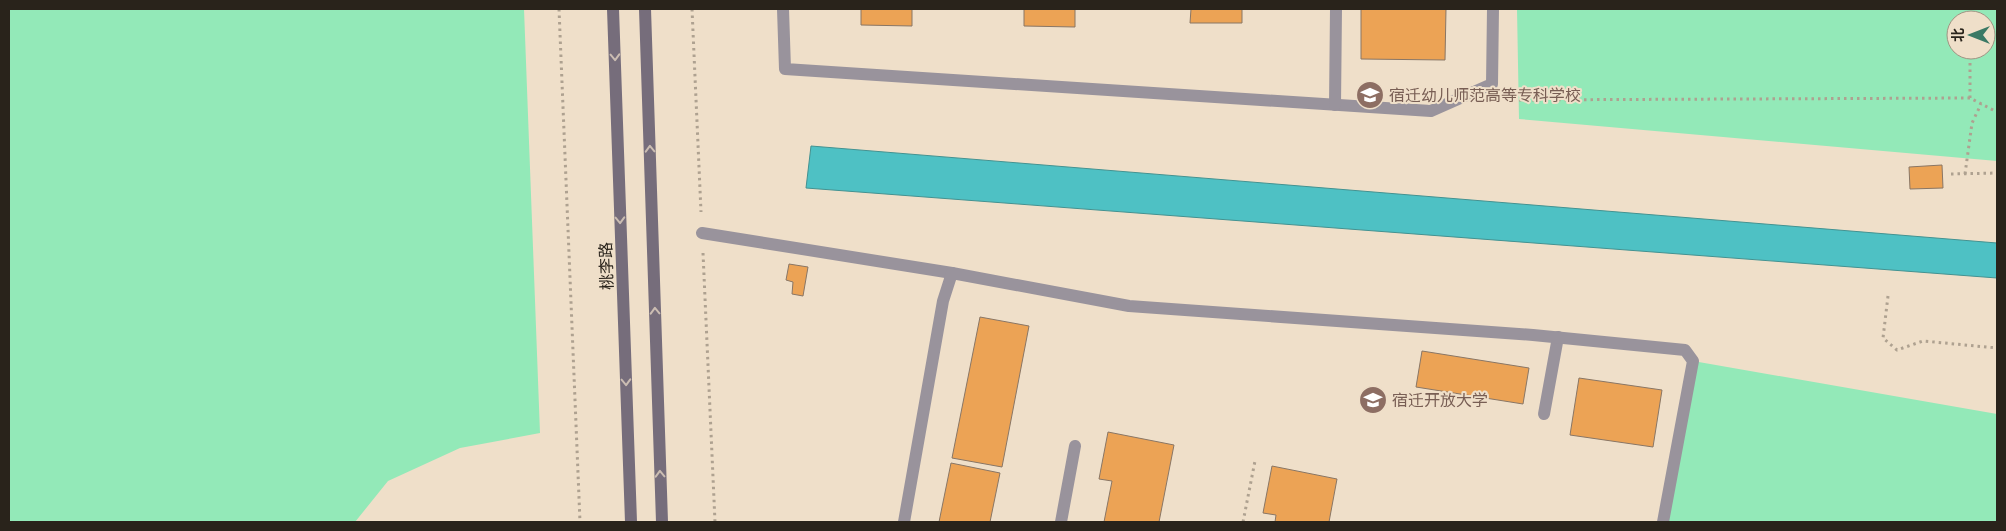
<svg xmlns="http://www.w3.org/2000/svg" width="2006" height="531" font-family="'IBM Plex Sans','Noto Sans SC',sans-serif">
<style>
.green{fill:#93e9b8;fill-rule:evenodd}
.water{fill:#4ec1c4;stroke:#439291}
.building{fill:#eca355;stroke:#897665}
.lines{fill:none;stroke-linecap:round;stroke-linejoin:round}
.path{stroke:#aea190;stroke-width:3;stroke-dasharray:2.5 4;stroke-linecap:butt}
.lane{stroke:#99939c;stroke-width:12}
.secondary{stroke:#766d7b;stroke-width:12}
.oneway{stroke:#cbbdb2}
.labels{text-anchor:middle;stroke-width:4;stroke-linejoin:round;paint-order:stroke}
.education-label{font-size:16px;fill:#785e54;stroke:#efdfc9;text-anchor:start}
.street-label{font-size:16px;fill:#29231b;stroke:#efdfc9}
</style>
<rect width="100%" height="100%" fill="#efdfc9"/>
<g class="green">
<path d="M9,9H524L540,433L460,448L388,481L355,522H9Z"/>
<path d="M1517,9H1997V161L1519,119ZM1956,20H1986V50H1956Z"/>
<path d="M1693,361L1997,414V522H1665Z"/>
</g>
<path class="water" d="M811,146L1997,243V278L806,188Z"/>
<g class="building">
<path d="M861,9H912V26L861,25Z"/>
<path d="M1024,9H1075V27L1024,26Z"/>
<path d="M1191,9H1242V23H1190Z"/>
<path d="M1361,9H1446L1445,60L1361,59Z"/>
<path d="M1942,165L1943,188L1910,189L1909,167Z"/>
<path d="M789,264L808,267L803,296L792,294L793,282L786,280Z"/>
<path d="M980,317L1029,326L1002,467L952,458Z"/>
<path d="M1422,351L1529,368L1523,404L1416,387Z"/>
<path d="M1579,378L1662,390L1653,447L1570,435Z"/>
<path d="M1108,432L1174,445L1159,522H1104L1112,481L1099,479Z"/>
<path d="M951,463L1000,473L990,522H939Z"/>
<path d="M1272,466L1337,479L1329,522H1275L1276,515L1263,513Z"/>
</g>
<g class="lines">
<g class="path">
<path d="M559,9L580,522"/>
<path d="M692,9L701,212"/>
<path d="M1971,20V9"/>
<path d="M1970,50V98L1997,112"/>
<path d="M1506,100L1970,98"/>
<path d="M1951,174L1997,173"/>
<path d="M1965,174L1972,123L1981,104"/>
<path d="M703,253L715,522"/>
<path d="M1888,296L1883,338L1897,350L1923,341L1997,348"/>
<path d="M1243,522L1255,461"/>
</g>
<g class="lane">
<path d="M783,9L785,69L1431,111L1492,84L1493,9"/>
<path d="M1335,105L1336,9"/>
<path d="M702,233L952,273"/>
<path d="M1544,414L1558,337"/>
<path d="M904,522L943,301L952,273L1129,306L1533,335L1685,350L1693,361L1663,522"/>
<path d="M1061,522L1075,446"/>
</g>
<g class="secondary">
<path d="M613,9L631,522"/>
<path d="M645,9L662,522"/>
</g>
</g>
<defs><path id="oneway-chevron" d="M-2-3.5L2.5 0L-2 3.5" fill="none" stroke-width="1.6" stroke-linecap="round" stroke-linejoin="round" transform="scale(1.25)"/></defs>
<g class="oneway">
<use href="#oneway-chevron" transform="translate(615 57) rotate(88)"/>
<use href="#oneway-chevron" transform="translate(650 149) rotate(-92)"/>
<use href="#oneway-chevron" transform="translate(620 220) rotate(88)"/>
<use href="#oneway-chevron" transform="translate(655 311) rotate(-92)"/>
<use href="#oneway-chevron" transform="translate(626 382) rotate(88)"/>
<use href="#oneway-chevron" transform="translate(660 474) rotate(-92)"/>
</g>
<defs>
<g id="university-disc" transform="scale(1.4375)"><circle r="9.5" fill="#8d6e63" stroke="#efdfc9"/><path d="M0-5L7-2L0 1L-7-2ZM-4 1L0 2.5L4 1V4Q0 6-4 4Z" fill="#fff"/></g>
</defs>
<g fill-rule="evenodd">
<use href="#university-disc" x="1370" y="95"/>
<use href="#university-disc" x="1373" y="400"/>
</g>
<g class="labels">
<g class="education-label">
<text x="1389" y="101">宿迁幼儿师范高等专科学校</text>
<text x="1392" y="406">宿迁开放大学</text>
</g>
<g class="street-label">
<text transform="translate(606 266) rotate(-92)" y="6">桃李路</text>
</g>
</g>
<rect width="2006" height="531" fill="none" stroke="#29231b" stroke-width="20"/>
<g transform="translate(1971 35) rotate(270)"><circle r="24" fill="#efdfc9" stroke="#a09483"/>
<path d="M0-4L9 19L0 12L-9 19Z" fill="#3a7965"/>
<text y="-8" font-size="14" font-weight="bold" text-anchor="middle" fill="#29231b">北</text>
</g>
</svg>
